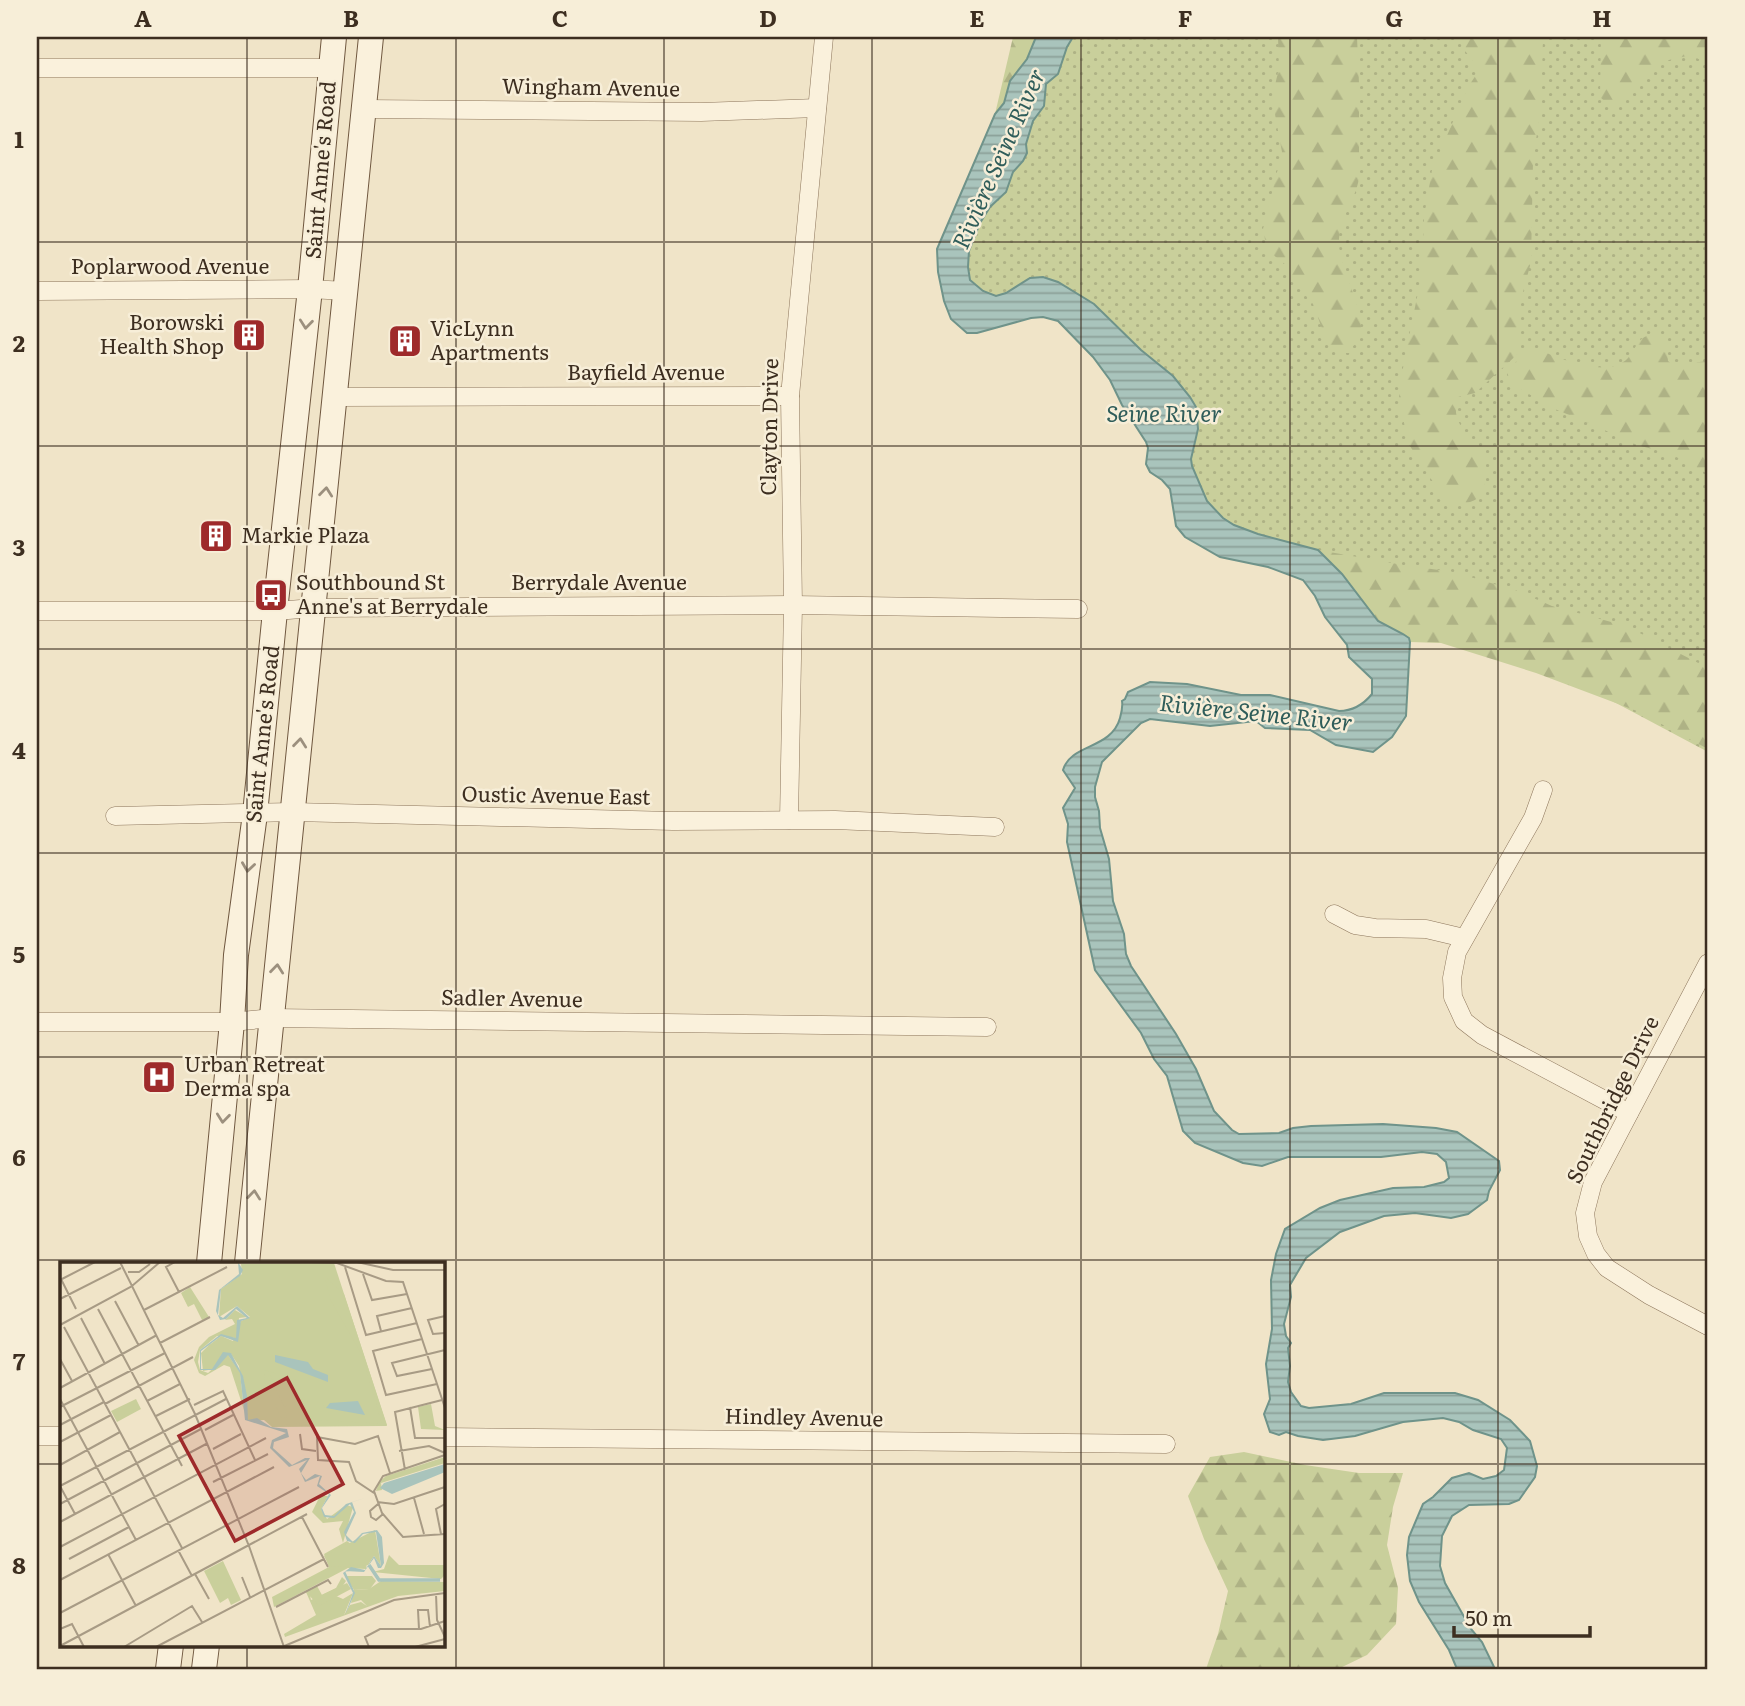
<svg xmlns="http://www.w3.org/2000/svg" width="1745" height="1706" font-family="Literata,serif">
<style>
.grass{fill:url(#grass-dots)}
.forest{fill:url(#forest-firs)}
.water{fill:url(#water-rules);stroke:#6f938a;stroke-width:2}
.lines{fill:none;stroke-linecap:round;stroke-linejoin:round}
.minor-casing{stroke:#8d765c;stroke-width:19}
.secondary-casing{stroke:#6f573f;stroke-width:26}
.minor{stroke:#faf1dc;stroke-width:18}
.secondary{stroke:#faf1dc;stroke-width:24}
.oneway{stroke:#9c907e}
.grid{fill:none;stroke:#3d2e20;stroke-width:2;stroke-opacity:0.55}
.labels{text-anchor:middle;stroke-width:5;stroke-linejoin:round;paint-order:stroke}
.street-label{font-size:21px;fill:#3d2e20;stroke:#f7eed8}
.poi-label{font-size:21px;fill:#3d2e20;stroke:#f7eed8;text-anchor:start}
.water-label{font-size:23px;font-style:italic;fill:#2f5d5a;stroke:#f7eed8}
.inset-river{fill:none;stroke:#a9c4bc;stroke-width:3.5}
.inset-road{fill:none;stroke:#a89b85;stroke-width:2}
.view{fill:#9e2a2b;fill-opacity:0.15;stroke:#9e2a2b;stroke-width:3.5}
.inset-edge{fill:none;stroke:#3d2e20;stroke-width:3.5}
.neatline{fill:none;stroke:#3d2e20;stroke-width:2.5}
.grid-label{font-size:23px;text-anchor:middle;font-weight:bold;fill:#3d2e20}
</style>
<defs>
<pattern id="grass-dots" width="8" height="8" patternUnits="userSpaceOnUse" patternTransform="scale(1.75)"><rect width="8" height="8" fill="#c9cf9b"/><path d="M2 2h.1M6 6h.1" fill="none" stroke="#aeb285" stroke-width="1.8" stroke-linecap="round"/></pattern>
<pattern id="forest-firs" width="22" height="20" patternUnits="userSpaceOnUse" patternTransform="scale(1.75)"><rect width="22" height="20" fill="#c9cf9b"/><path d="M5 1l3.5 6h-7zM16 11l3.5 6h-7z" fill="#aeb285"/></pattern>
<pattern id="water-rules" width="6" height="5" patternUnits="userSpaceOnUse" patternTransform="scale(1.75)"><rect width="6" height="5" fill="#a9c4bc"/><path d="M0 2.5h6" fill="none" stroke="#8ba098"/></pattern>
</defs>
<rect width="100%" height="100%" fill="#f0e4c8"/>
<path class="grass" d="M1073,37H1708V752L1490,636L1318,550L1258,534L1234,525L1223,518L1207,501L1192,466L1191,460L1198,429L1173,376L1141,350L1031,278L1006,293L996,296L983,291L970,280L968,267L969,251L980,223L990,207L1006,192L1013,172L1023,161L1027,153L1026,144L1033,121L1044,106L1046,84L1058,74L1067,47Z"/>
<g class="forest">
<path d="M1013,37H1036L1027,59L1010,81L1004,103L995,114Z"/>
<path d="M1278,37H1357L1359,84V178C1355,203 1338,218 1339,245C1340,268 1366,314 1360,334C1358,340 1352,347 1349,353H1337L1328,345L1313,304L1296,284L1286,265L1267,250L1263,229L1282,152L1272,98L1279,68Z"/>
<path d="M1458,37H1543L1541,105L1533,161L1531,262L1519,307L1521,351L1475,393L1458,397C1448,426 1475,437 1484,459C1487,466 1486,474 1485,481C1484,502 1468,504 1450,505L1444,499L1408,443L1399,397L1404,361L1422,273L1424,217L1432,170L1468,87L1478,72C1472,56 1463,52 1458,37Z"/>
<path d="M1601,37H1708V64L1691,55L1660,62L1611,107L1600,97Z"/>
<path d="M1655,334C1666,339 1667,349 1668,361L1673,365L1708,361V474L1679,458L1660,451L1637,445L1589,423L1557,410L1511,384L1507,372L1520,357L1535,348C1558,358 1608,380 1628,358C1638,346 1637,336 1655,334Z"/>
<path d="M1318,550L1403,565L1453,572L1515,590L1552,606L1626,626L1708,668V749L1637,711L1536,673L1441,643L1410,642L1409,638L1378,621L1342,574Z"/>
<path d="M1244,1452L1305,1465L1359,1473H1403L1393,1507L1387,1545L1398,1588L1396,1624L1367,1655L1338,1669H1206L1218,1634L1228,1591L1204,1539L1188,1496L1210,1457Z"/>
</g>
<path class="water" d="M1036,37H1073L1067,47L1058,74L1046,84L1044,106L1033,121L1026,144L1027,153L1023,161L1013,172L1006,192L990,207L980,223L969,251L968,267L970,280L983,291L996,296L1006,293L1030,278L1043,277L1058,282L1094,304L1141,350L1173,376L1190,397L1196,407L1198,429L1191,459L1192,466L1207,501L1223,518L1234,525L1258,534L1318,550L1342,574L1378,621L1403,634L1409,638L1410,642L1406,716L1392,737L1373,752L1336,745L1310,730L1265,728L1256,721L1210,726L1150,719L1141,723L1102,762L1095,787V797L1099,811L1100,828L1109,859L1113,901L1124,934L1126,954L1131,966L1176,1034L1196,1069L1214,1111L1232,1130L1239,1134L1279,1133L1293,1128L1311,1126L1383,1124L1436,1128L1457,1132L1499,1161L1500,1170L1489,1191L1487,1200L1468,1214L1451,1218L1415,1213L1384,1216L1340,1232L1306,1258L1290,1285L1291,1297L1284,1324L1286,1336L1291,1343L1288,1348L1290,1366L1288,1382L1291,1392L1301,1406L1309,1408L1351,1404L1384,1393H1455L1478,1400L1510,1420L1530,1441L1537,1466L1535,1477L1519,1500L1509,1504L1469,1505L1452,1516L1442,1536L1440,1566L1445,1583L1471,1629L1482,1642L1495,1669H1457L1449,1650L1419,1602L1410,1581L1407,1555L1409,1537L1423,1504L1433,1497L1452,1478L1469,1473L1483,1479L1496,1476L1504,1470L1507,1448L1501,1439L1473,1430L1459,1422L1443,1418L1403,1422L1355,1436L1323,1440L1298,1436L1286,1432L1279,1435L1270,1432L1264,1414L1270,1399L1266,1364L1272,1329L1271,1280L1276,1254L1285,1229L1320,1208L1340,1200L1393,1188L1424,1187L1444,1182L1449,1178L1446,1162L1437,1154L1422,1152L1381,1157H1288L1262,1166L1243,1163L1195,1143L1183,1131L1167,1076L1154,1059L1141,1033L1095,970L1067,842L1068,824L1063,808L1075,788L1063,770C1071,743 1111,750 1120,718C1122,711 1123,707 1122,701L1125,699L1128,692L1150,682L1187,684L1241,695H1270L1339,711C1353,711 1363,705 1372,694V679L1349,657L1347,645L1325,617L1315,596L1303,580L1268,567L1220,557L1185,537L1176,526L1170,489L1162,480L1150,472L1146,464L1148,448L1146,442L1122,405L1110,380L1093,357L1058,321L1043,317L1031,318L977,333H967L951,319L944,301L938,272L937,249L995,114L1004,103L1010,81L1027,59Z"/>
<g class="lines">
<g class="minor-casing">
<g id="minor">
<path d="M37,68H330"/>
<path d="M365,109L701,112L817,108"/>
<path d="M37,291L310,289L346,291"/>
<path d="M335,397L790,396"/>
<path d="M37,611H275L314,608L793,605L1078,609"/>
<path d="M1543,790L1533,818L1457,952L1452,978L1453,997L1464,1021L1482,1035L1629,1113"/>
<path d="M115,816L293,812L673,821L835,820L995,827"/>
<path d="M789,820L793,605L790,396L824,37"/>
<path d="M1334,914L1355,925L1375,928L1426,929L1464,938"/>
<path d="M1708,963L1593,1182L1585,1213L1588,1236L1596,1254L1607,1268L1649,1295L1708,1326"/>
<path d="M37,1022H232L272,1018L987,1027"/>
<path d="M37,1436H61"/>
<path d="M443,1437L1166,1444"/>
</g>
</g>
<g class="secondary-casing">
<g id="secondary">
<path d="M209,1263L232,1022L236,955L255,814L275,611L310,289L334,37"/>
<path d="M247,1263L371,37"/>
<path d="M168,1669L171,1645"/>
<path d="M204,1669L207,1645"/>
</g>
</g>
<use href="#minor" class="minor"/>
<use href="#secondary" class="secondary"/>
</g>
<defs><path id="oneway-chevron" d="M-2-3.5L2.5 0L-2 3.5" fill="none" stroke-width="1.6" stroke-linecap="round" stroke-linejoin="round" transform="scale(1.75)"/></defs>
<g class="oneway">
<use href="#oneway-chevron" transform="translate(306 324) rotate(96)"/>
<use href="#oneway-chevron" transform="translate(326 492) rotate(-84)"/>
<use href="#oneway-chevron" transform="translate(300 743) rotate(-84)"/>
<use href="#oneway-chevron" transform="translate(248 867) rotate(98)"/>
<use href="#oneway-chevron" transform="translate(277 969) rotate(-84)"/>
<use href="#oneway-chevron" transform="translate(223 1118) rotate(96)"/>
<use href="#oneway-chevron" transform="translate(254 1195) rotate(-84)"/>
</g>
<path class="grid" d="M247,37V1263M456,37V1669M664,37V1669M872,37V1669M1081,37V1669M1290,37V1669M1498,37V1669M37,242H1708M37,446H1708M37,649H1708M37,853H1708M37,1057H1708M37,1260H1708M37,1464H61M443,1464H1708M247,1645V1669"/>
<defs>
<g id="building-square" transform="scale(1.75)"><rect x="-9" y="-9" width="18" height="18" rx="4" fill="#9e2a2b" stroke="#f7eed8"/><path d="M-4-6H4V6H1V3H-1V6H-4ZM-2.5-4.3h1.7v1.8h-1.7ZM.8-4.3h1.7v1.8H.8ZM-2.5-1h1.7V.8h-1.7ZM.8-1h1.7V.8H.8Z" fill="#fff"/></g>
<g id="bus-square" transform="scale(1.75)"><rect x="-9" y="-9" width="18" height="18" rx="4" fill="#9e2a2b" stroke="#f7eed8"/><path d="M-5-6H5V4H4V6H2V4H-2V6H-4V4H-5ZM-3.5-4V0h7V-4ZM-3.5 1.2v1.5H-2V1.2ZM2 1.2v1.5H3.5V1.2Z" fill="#fff"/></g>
<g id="hospital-square" transform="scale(1.75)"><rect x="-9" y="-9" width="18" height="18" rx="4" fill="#9e2a2b" stroke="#f7eed8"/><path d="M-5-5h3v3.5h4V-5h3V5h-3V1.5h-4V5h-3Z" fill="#fff"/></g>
</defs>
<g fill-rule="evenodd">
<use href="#building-square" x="249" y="335"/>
<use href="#building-square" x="405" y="341"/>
<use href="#building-square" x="216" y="536"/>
<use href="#bus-square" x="271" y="595"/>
<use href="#hospital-square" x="159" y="1077"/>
</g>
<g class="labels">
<g class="street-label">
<text transform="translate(591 88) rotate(1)" y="7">Wingham Avenue</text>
<text transform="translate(321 170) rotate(-85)" y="7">Saint Anne's Road</text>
<text x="170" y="274">Poplarwood Avenue</text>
<text x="646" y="380">Bayfield Avenue</text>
<text transform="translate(770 427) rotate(-89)" y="7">Clayton Drive</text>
<text x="599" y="590">Berrydale Avenue</text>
<text transform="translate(263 734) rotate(-84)" y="7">Saint Anne's Road</text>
<text transform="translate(556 796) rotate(1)" y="7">Oustic Avenue East</text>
<text transform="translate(512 999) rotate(1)" y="7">Sadler Avenue</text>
<text transform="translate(1613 1100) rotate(-64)" y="7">Southbridge Drive</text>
<text transform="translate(804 1418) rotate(1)" y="7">Hindley Avenue</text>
</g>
<g class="poi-label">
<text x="224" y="330" text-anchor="end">Borowski<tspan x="224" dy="24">Health Shop</tspan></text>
<text x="430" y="336">VicLynn<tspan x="430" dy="24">Apartments</tspan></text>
<text x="241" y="543">Markie Plaza</text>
<text x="296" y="590">Southbound St<tspan x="296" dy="24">Anne's at Berrydale</tspan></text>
<text x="184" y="1072">Urban Retreat<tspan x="184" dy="24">Derma spa</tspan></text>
</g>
<g class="water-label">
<text transform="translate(999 159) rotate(-66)" y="8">Rivière Seine River</text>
<text x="1164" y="422">Seine River</text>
<text transform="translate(1256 713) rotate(6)" y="8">Rivière Seine River</text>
</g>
</g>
<g transform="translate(60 1262)">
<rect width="385" height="385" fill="#f0e4c8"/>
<path d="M274,1L327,164L212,165L204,158L188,159L179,104L171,92L156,104L148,84L161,74L173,79L181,59L190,55L177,44L159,55L161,27L182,12L181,2ZM371,142L375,164L385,168L361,167L358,145ZM287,279L308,296L306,307L288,306L214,345L212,335L269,305L264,292ZM329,293L339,303H385V313L381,317L313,310L324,307ZM282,315L286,319L276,334L283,337L293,331L284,353L290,343L301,340L307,344L301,338L291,341L294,328L309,327L321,319L385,320V329L338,334L225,375L224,372L256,353L246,330L249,328L251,338L276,326Z" fill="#c9cf9b"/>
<path d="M265,15L284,32L327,163L218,164L266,158L322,162L302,93L270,37ZM175,48L187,55L179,56L177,76L157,74L140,88L138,100L140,108L148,111L168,93L180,110L184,148L170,105L164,103L145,114L139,111L134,98L139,85L149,75L175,62L172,57L165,58ZM150,82L157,92L163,88L166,89L154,107L143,109L141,91ZM204,108L237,118L222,127L210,113L224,145L237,139L235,132L249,141H262L265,147H224L227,156L221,155L205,121ZM260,234H268L261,247L267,257L286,243L293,245L283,281L279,267L283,259L263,261L252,250ZM285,314H312L316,319L310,327L294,328Z" fill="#c9cf9b"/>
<path d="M130,25L149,55L142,58L134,42L128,45L121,31ZM76,137L81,147L57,160L51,149ZM385,195V201L321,221L322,228L316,229L319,220L326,214ZM315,268L321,304L314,294L308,303L270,305L264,294ZM163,299L181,338L171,343L168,336L160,341L144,309ZM287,321L291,327L259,344L246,330L257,324L262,333Z" fill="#c9cf9b"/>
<path d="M178,0L183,8L180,14L161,27L158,53L163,56L177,44L190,56L181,59L178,80L161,74L141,89V107H152L163,90L171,91L183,114L187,134L188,158L197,156L211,165L227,167L229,175L214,180L213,186L232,203L245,196H250L241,211L246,218L255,212L262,214L259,222L271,233L262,246L265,253L274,254L286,242L305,236L292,240L296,251L286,273L293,280L302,271L317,268L322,275L324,301L321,306H318L314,296L304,310L285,309L295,331L285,353L293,331L283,311L291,305L305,308L314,294L321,304L316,270L303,272L295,281L287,279L284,270L294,250L290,242L274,256L264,255L261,247L269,232L257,224L260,214L245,220L239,207L247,198L229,205L210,186L212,178L226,171L185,158L180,111L168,93L155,108H140V88L161,72L176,76L177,58L187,56L176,47L166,57L160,58L156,49L159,28L179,12ZM215,93L248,100L253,107L268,113V120L215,100ZM298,139L305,153L266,146L270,141ZM385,202V210L332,232L320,226L324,221Z" fill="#a9c4bc"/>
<path class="inset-river" d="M309,303L319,318H380"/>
<path class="inset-road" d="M60,0L72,24L100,0M115,0L106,5L119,30M251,0L277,1L326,19L343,20L385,146M297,0L333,8H385M285,5L306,73L357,61M68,10H79L90,2M303,12L312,38L347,32M1,17L16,47M0,18L35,0M0,37L61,6M55,39L79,84M38,47L122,204M84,48L167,5M385,54L368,58L373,72L385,71M21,56L45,102M0,63L72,24L135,152L189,284L224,385M4,65L122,286M321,69L317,54L352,46M362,77L313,89L326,133L377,122M100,81L150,55M0,97L12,119M372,107L337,114L332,101L385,88M0,126L97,73M0,137L76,278M87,139L120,122M45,142L133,95M134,143L163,129L195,198M0,145L105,91M350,145L355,176H385M96,154L130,137M0,163L44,140M145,168L173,153M240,172L242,187L256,189M0,180L51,153M153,187L181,172M339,189L369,184L385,191M385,193L323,214L314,229L322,251L343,275L385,272M0,203L60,170M345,208L335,150L382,138M153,220L208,192M0,224L166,137M0,224L15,252M314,231L296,219L289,200L258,198L257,175L295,182L318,174L330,211M354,236L364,272M317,240L334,242L385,225M0,242L141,167M318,242L310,249L311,255L316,258L323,252M242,255L268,305M0,260L148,181M381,272L376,247L385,242M0,285L206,176M118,288L132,314M48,292L76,344M9,297L69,265M135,312L149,337M182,315L190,335M0,318L214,205M376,332L377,358L385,375M216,345L268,318L271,322M0,351L239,225M0,367L12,362L24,385M359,367L358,348H368L370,365M0,384L247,252M64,385L132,344L142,360M96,385L264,297M222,385L334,338L385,331M309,385L305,375L320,367H361L385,359M355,385L385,377"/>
<path class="view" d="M227,116L283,222L175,279L119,174Z"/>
<rect width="385" height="385" class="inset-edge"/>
</g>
<rect width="1745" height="1706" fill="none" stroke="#f7eed8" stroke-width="77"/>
<path d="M1454 1626v10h136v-10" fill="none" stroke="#3d2e20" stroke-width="3.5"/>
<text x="1465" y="1626" font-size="21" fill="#3d2e20" stroke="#f7eed8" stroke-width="5" paint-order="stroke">50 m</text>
<rect x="38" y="38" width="1668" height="1630" class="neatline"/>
<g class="grid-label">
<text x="143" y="27">A</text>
<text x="351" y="27">B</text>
<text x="560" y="27">C</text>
<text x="768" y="27">D</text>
<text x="977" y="27">E</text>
<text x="1185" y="27">F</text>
<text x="1394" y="27">G</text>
<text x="1602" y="27">H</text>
<text x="19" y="148">1</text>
<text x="19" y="352">2</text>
<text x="19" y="556">3</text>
<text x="19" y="759">4</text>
<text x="19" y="963">5</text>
<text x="19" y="1166">6</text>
<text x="19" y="1370">7</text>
<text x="19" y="1574">8</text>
</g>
</svg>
